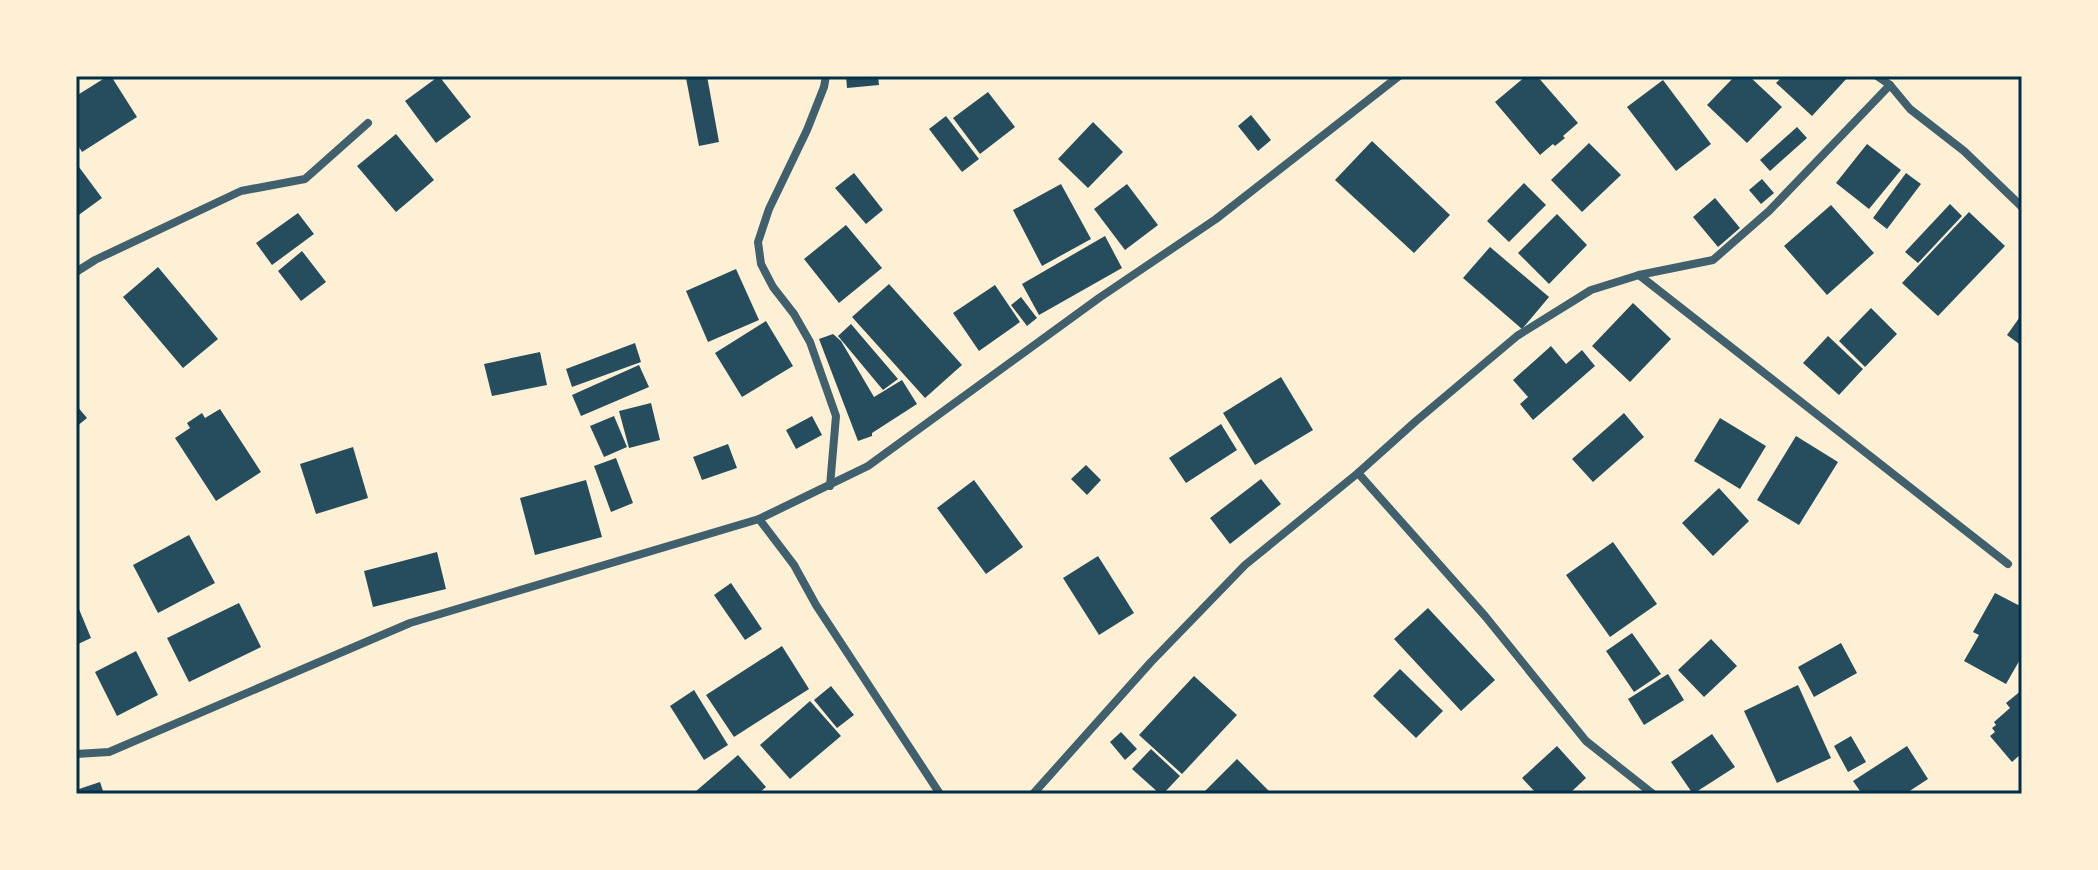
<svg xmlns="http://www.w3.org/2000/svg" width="2098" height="870" font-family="'PT Sans Narrow',sans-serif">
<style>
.building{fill:#264d5e}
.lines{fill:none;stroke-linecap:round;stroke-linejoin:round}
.minor{stroke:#3f606c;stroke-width:8}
.neatline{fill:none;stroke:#003049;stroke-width:3}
</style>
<rect width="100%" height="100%" fill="#fdf0d5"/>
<g class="building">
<path d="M108,76H111L137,117L82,152L76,142V96Z"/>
<path d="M439,76L471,117L436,143L405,101Z"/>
<path d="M694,76H707L719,142L699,146L686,78Z"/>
<path d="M846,76H878L879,85L847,88Z"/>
<path d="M1526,76H1537L1578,123L1563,136L1565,138L1555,146L1553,144L1540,155L1495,102Z"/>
<path d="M1735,76H1749L1782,107L1747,143L1707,105Z"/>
<path d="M1783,76H1849L1812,116L1776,83Z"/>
<path d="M1663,80L1711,144L1676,171L1627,107Z"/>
<path d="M988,92L1015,127L980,154L953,118Z"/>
<path d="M1251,115L1271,140L1258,151L1238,126Z"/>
<path d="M946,116L979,159L962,172L929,129Z"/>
<path d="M1093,122L1123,152L1088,188L1058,159Z"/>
<path d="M1797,127L1807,138L1770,171L1760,160Z"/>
<path d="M396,134L434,180L396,212L357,166Z"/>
<path d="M1372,141L1450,215L1414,253L1335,180Z"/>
<path d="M1589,143L1621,175L1582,212L1551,180Z"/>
<path d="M1867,144L1901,170L1869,209L1836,183Z"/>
<path d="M76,163L102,198L76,217Z"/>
<path d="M854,173L883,210L866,224L835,188Z"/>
<path d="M1906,173L1921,184L1887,229L1873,218Z"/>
<path d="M1762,179L1774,193L1761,204L1749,190Z"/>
<path d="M1524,183L1546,205L1509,242L1487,221Z"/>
<path d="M1061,184L1091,239L1042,266L1013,210Z"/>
<path d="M1127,184L1158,225L1125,250L1094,209Z"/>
<path d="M1715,198L1740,228L1718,247L1693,217Z"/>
<path d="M1950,204L1962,216L1918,263L1905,252Z"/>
<path d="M1831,205L1874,253L1827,295L1784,246Z"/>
<path d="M1969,212L2005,246L1938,316L1902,283Z"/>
<path d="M298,213L314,234L272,265L256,243Z"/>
<path d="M1557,214L1587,245L1549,284L1518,253Z"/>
<path d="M846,225L882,268L839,303L804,259Z"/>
<path d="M1105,236L1122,268L1039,315L1022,284Z"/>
<path d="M1490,247L1549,297L1522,329L1463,278Z"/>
<path d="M302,251L326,282L301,301L278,271Z"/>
<path d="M158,267L218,339L183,368L123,297Z"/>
<path d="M736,269L759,320L708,342L686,291Z"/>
<path d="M889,284L962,365L925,398L852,317Z"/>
<path d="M995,285L1020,322L979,351L953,313Z"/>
<path d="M1021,297L1037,318L1027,326L1011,305Z"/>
<path d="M1633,303L1671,339L1630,382L1592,346Z"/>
<path d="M1871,308L1897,334L1865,367L1839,341Z"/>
<path d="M2022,314V346L2007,335Z"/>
<path d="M766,321L793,366L742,397L715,353Z"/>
<path d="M851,324L898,379L883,390L838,336Z"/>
<path d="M833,334L841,341L874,397L902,380L917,404L872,433V436L858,441L819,339Z"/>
<path d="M1828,336L1863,369L1839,395L1803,363Z"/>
<path d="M635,343L641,362L572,387L566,369Z"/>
<path d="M1551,346L1566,364L1582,350L1595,366L1533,420L1520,404L1528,397L1513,380Z"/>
<path d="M540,352L547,385L492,396L484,364Z"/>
<path d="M639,365L649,387L581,416L572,395Z"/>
<path d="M1281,377L1313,430L1255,465L1223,413Z"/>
<path d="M651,403L660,440L629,448L619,411Z"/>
<path d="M76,405L87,418L76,427Z"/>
<path d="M220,409L261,472L216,501L175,438L190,428L187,423L202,413L205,418Z"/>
<path d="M1624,413L1644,437L1593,482L1572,459Z"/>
<path d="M614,416L627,447L604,457L590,426Z"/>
<path d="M812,416L822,435L796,449L786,430Z"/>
<path d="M1720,418L1766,446L1740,489L1694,461Z"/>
<path d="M1221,424L1237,450L1186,483L1169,458Z"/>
<path d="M1796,436L1838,462L1799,525L1757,500Z"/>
<path d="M728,444L737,468L702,480L693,457Z"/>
<path d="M353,447L368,498L316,514L300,464Z"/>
<path d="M616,458L633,503L611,512L594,466Z"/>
<path d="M1086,465L1101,480L1087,495L1071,479Z"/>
<path d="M1261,479L1281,504L1230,544L1210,518Z"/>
<path d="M586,480L602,537L535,555L520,498Z"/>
<path d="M974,480L1023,547L986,574L937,508Z"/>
<path d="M1719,488L1749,521L1713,556L1682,523Z"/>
<path d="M189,535L215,583L158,613L133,565Z"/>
<path d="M1613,542L1657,604L1610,637L1566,575Z"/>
<path d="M437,552L446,589L373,607L364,571Z"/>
<path d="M1098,556L1134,613L1099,635L1063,578Z"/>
<path d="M731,583L762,629L745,640L714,595Z"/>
<path d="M1995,593L2022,607V656L2006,684L1964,661L1979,635L1973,632Z"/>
<path d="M76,602L91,638L76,645Z"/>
<path d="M239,603L261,647L189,682L167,638Z"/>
<path d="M1428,608L1495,680L1461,711L1394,639Z"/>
<path d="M1632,633L1661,674L1634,692L1606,651Z"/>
<path d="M1711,639L1737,666L1704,697L1678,670Z"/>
<path d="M1841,643L1857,673L1814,697L1798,667Z"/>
<path d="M782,646L809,689L734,737L706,695Z"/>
<path d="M136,651L158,695L117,716L95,672Z"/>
<path d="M1400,669L1443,711L1416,738L1373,696Z"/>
<path d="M1668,674L1684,700L1644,725L1628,699Z"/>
<path d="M1194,676L1237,715L1182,774L1139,735Z"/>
<path d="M1798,685L1831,758L1777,783L1744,711Z"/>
<path d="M831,686L854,715L837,728L814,700Z"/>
<path d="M694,690L728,745L704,760L670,706Z"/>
<path d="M2022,690V753L2012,762L1990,736L1995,732L1992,728L1996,725L1994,722L2010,708L2006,703Z"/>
<path d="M810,701L841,736L790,779L760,745Z"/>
<path d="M1121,732L1137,749L1125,760L1110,742Z"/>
<path d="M1712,734L1735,767L1693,794L1671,762Z"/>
<path d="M1851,736L1866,762L1848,772L1834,746Z"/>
<path d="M1557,746L1586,778L1569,794H1537L1522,778Z"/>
<path d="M1907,746L1928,779L1905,794H1862L1853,781Z"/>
<path d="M1151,749L1180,776L1163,794H1160L1132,769Z"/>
<path d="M738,755L766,787L758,794H697L695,792Z"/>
<path d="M1237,759L1272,794H1202Z"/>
<path d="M100,782L104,794H76V790Z"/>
</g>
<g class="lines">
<g class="minor">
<path d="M826,76L824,87L807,130L769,209L758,242L761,264L773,287L794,314L810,342L836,416L830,486"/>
<path d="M1877,76L1890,85L1910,109L1964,151L2022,207"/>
<path d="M76,272L95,260L241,191L305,179L368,123"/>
<path d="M1639,275L2008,564"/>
<path d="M759,519L794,565L816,605L940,794"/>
<path d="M76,754L109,752L410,623L759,519L868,466L1099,298L1216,219L1399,76"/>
<path d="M1033,794L1151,662L1245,565L1358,473"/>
<path d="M1653,794L1586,741L1485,616L1358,473L1416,421L1517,336L1591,290L1639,275L1713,260L1769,211L1890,85"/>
</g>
</g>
<rect width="2098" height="870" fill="none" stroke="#fdf0d5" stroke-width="156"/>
<rect x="78" y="78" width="1942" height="714" class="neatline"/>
</svg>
